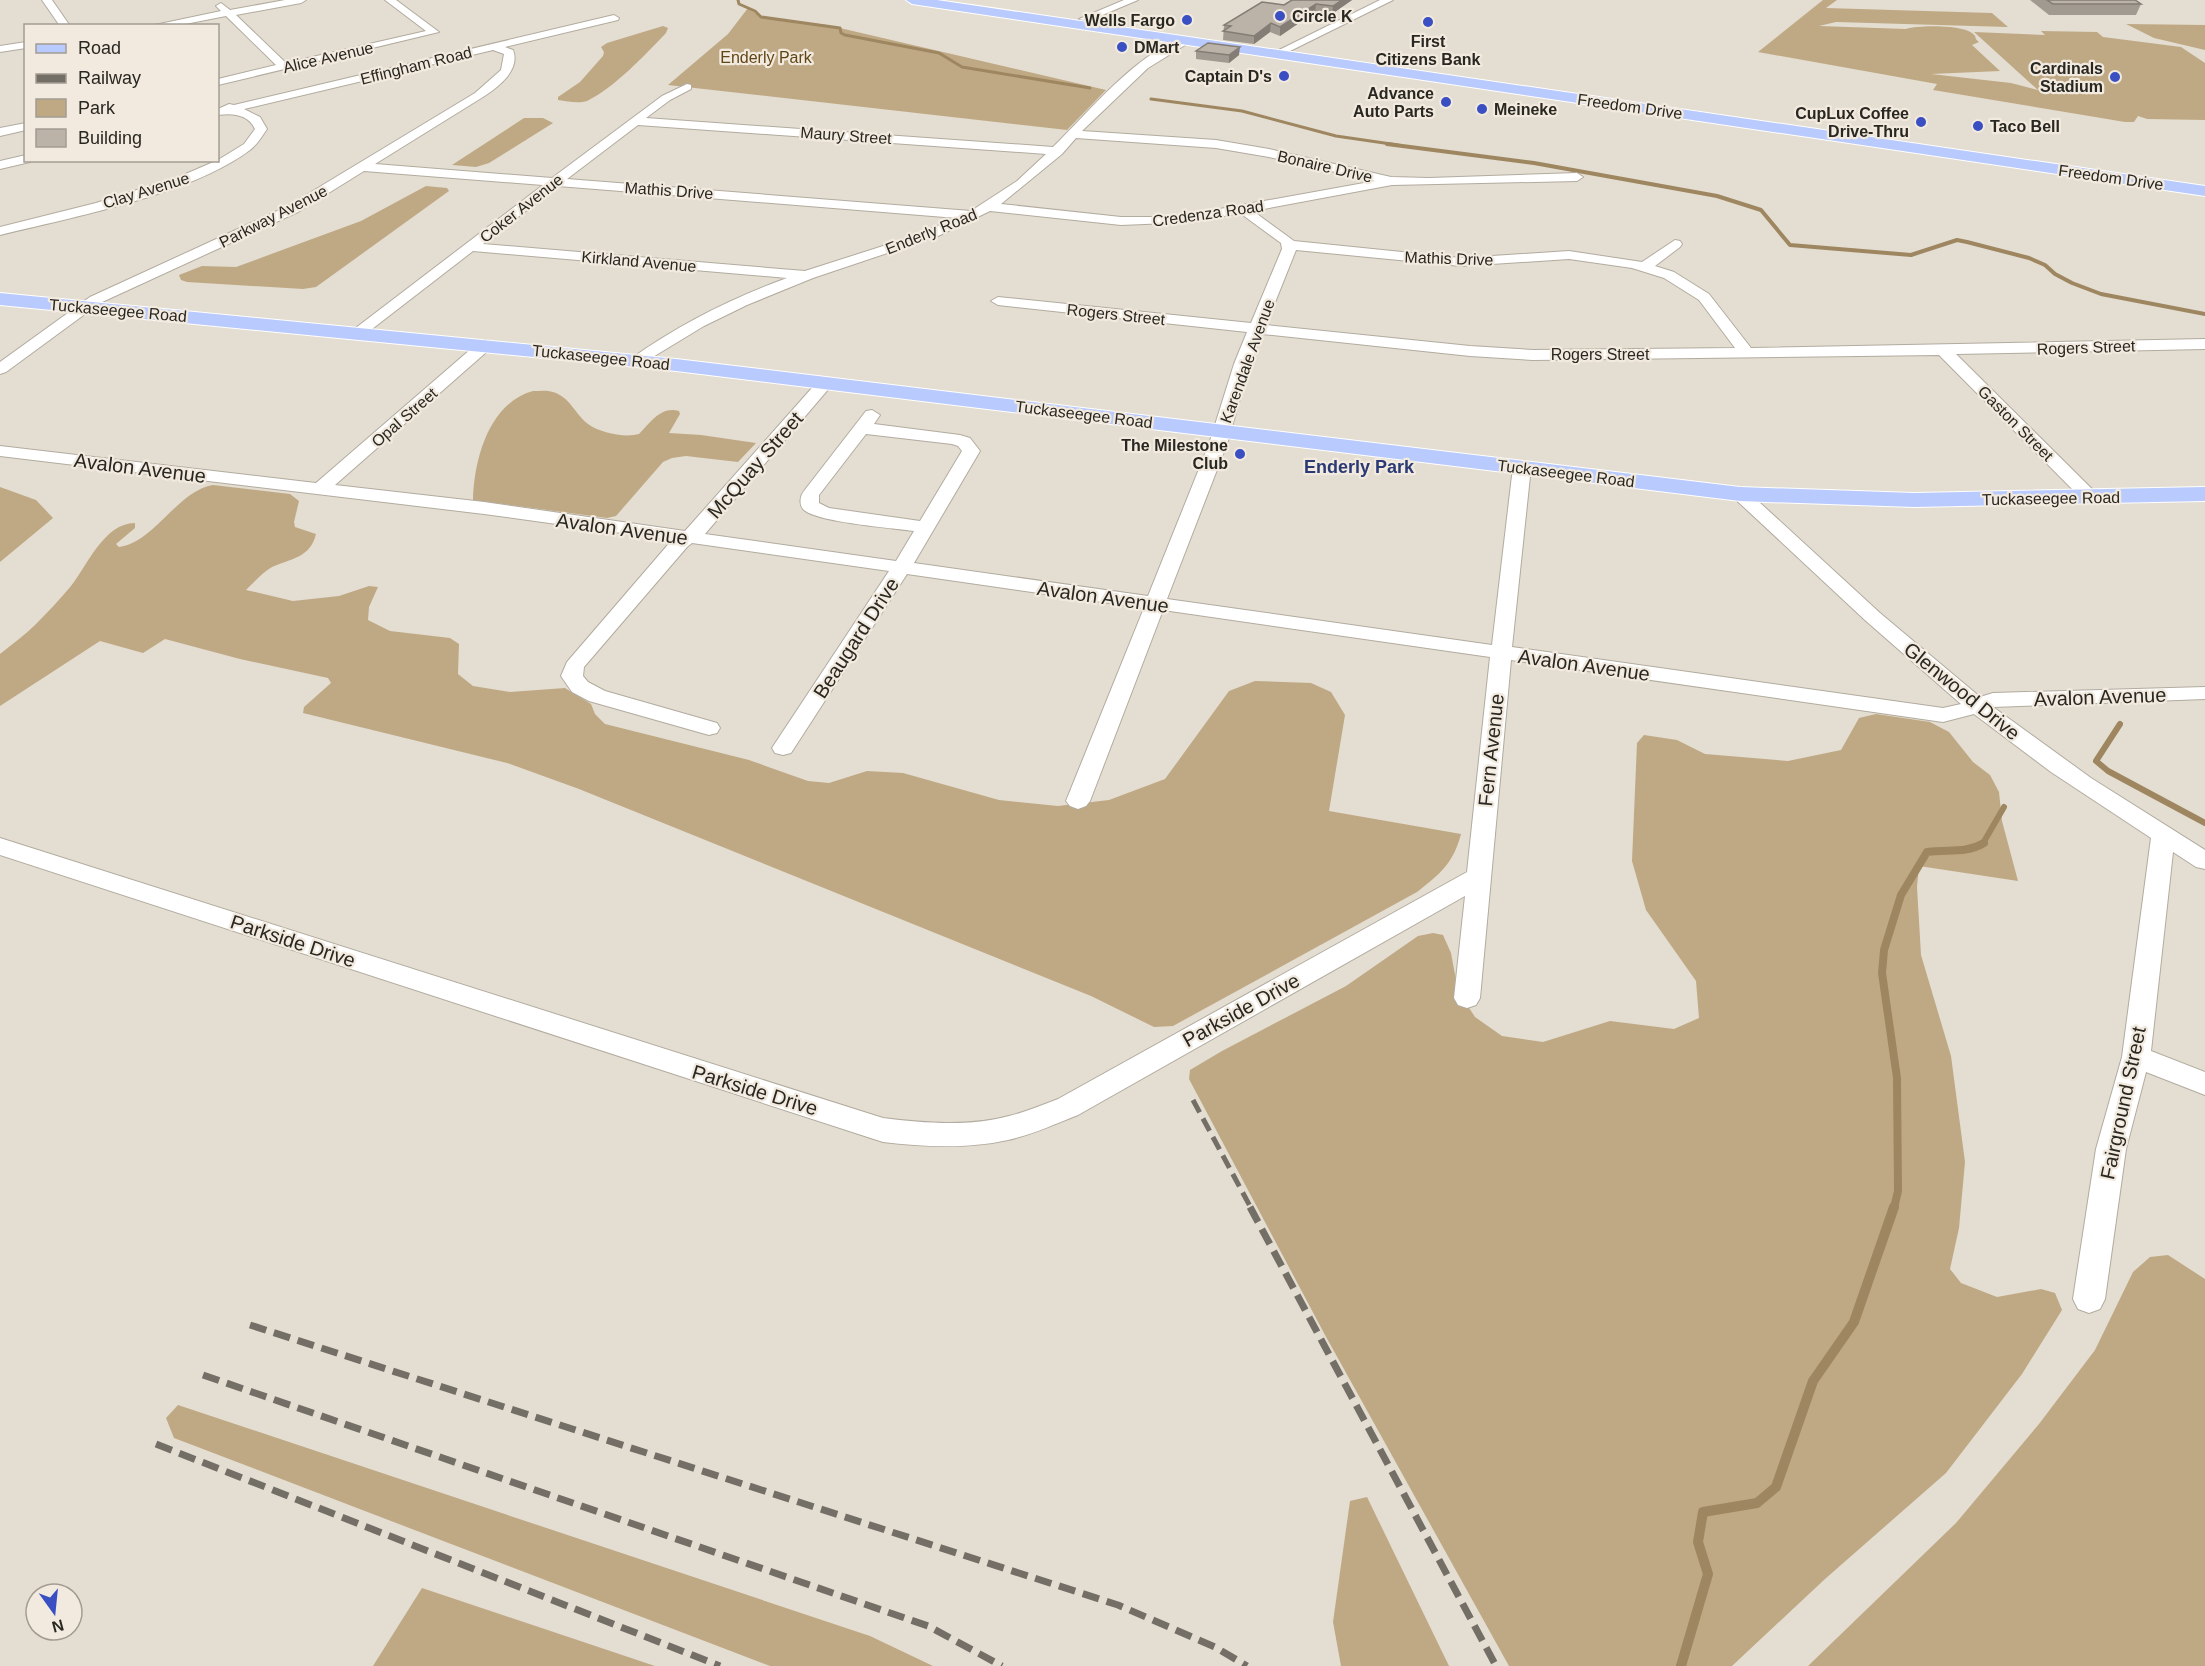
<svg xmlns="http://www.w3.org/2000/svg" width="2205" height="1666" font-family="Helvetica,sans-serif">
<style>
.green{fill:#bfa984}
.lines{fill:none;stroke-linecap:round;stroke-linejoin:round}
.stream-far4{stroke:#9e8760;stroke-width:3}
.stream-far3{stroke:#9e8760;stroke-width:4}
.stream-far2{stroke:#9e8760;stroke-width:6}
.stream-far1{stroke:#9e8760;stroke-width:8}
.stream{stroke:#9e8760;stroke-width:10}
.minor-casing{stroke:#b2ab9f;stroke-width:2}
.major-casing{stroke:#fff;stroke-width:2}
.minor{fill:#fff;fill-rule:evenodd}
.major{fill:#b9cafe;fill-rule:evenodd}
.rail-far1{stroke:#736f67;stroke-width:5;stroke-dasharray:14 7;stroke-linecap:butt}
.rail{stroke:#736f67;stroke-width:7;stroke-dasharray:17 8;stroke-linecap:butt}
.wall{fill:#a19a90}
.shaded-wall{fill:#837d76}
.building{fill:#bbb3a8;stroke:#837d76;stroke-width:1.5}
.poi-dot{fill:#394fc2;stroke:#f2eade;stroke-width:2}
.labels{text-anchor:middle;stroke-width:4.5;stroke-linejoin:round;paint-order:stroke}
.far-poi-label{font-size:16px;font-weight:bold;fill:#292722;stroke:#f2eade;text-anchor:end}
.far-street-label{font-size:16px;fill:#292722;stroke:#f2eade}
.far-park-label{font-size:16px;fill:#604616;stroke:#f2eade}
.far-neighbourhood-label{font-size:18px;font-weight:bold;fill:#2b3a74;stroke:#f2eade}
.street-label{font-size:20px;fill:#292722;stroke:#f2eade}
</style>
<rect width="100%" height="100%" fill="#e4ddd1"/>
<g class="green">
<path d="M1823,0H1837L1826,8L1992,13L2008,27L1836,22L1819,26L1906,29C1920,25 1960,25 1972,33C1979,39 1972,36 1979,42L1972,45L2000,71L1931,74L2011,83L2038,90L1974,32L2045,35L2041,31L2097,32L2103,37L2181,47L2205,63V120L2147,119L2138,116L2134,122H2125L1933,90L1937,84L1758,52Z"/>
<path d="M748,8L761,17L827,25L1106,90L1067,130L668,85L728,34Z"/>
<path d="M2126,24L2205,25V50L2154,38Z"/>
<path d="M663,26L668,28L666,33C645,55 614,88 587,101C578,104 567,101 558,100V97L580,82L603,56L604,52L601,47L607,43Z"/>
<path d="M524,118H543L553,123L489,163L476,167L452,165Z"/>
<path d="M426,186L447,188L449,191L316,287L303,289L187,282L181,280L179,275L202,266L236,267L361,221Z"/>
<path d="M533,391C540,391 547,390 553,392C570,397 575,414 588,424C600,433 625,438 639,434C651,422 661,406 679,411L680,414L669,433L701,435L756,443L738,462L686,456L672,458L663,462L616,516L607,518L473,500C474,459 489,403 533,391Z"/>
<path d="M213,485L290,494L299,501L294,522L295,527L316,534C310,558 292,558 272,567C263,572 253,583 246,590L293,601L339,596L369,586L378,587L369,607L368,620L390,631L450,638L459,644L458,674L473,686L510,692L565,688L591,704L595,714L605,724L749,760L808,781L829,783L867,771L903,773L999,800L1058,806L1109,800L1165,779L1229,691L1255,681L1311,683L1331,692L1345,715L1329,811L1461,834C1453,864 1440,874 1417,892L1173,1026L1154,1027L1091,996L579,789L507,763L303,713L304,707L331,683L328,678L240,659L165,639L143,653L100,641L0,706V654C12,644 25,635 36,624C48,612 60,599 71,586C87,566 104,523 135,523V528L116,544L119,547C155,542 177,491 213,485Z"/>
<path d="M0,487L36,500L53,518L0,562Z"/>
<path d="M1876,714L1930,722L1949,732L1973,762L1990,775L1999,792L2002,821L2018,881L1919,866L1917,887L1921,955L1951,1056L1965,1162L1959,1228L1950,1269L1961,1283L1997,1297L2041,1289L2055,1293L2062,1310L2022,1374L1946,1473L1825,1579L1732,1666H1509L1325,1335L1189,1079L1190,1070L1222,1051L1346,986L1418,936L1433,933L1443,935L1451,953L1458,991L1475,1017L1502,1036L1543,1042L1610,1021L1674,1029L1699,1018L1696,981L1646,910L1632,861L1637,743L1644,735L1677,740L1705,754L1788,761L1841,750L1859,718Z"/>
<path d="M2168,1255L2205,1279V1666H1808L1956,1523L2039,1424L2095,1350L2133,1272L2150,1257Z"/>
<path d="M178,1405L870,1636L933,1666H770L174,1438L166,1418Z"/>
<path d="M1367,1497L1449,1666H1341L1333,1622L1350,1501Z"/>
<path d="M422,1588L655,1666H373Z"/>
</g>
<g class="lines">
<g class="stream-far4">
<path d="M738,0L739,4L755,11L761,17L840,28L841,33L845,35L939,53L962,67L1090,88"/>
<path d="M1151,99L1242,111L1336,136L1398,145"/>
</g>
<path class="stream-far3" d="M1387,144L1534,163L1717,196L1761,210L1790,245L1911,255L1957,240L1967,242L2029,258L2045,265L2055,274L2072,283L2101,294L2205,314"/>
<g class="stream-far2">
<path d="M2120,724L2096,761L2108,771L2205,823"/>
<path d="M1982,845L2004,807"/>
</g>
<path class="stream-far1" d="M1894,1208L1898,1191L1897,1078L1882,973L1884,950L1901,895L1927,852C1949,849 1965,854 1984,843"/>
<path class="stream" d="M1681,1666L1708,1574L1698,1542L1703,1512L1757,1503L1776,1487L1813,1381L1854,1322L1894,1207"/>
<g class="minor-casing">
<g id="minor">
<path d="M42,0H52L70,26H60Z"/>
<path d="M285,0H306L301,3L236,15L286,63L426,31L385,0H396L439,32L218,85V79L276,65L226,16L175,26H150L221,11L216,6L221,3L230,10Z"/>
<path d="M1124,0H1138L1088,21L1079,19Z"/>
<path d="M1380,0H1393L1282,55L1273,53Z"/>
<path d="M614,15L619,18L618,20L505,47L513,50C521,70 498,87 483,97L375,164L552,178L662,96L687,84L691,85V89L670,100L646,118L1053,147C1089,112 1137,52 1186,37L1190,38V42L1148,68L1082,131L1216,140L1269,149L1391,177L1429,178L1577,173L1583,177L1577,181L1392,185L1253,211L1294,241L1461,258L1569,251L1642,262L1675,240L1680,241L1682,244L1680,247L1655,266L1674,272L1709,294L1751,348L2205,339V349L1956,354L2096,493L2099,497L2096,501H2084L1939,355L1533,360L1470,356L1262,334L1250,364L1227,444L1167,599L1492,645L1513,467L1516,463H1528L1531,467L1512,647L1943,708L1961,704L1866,621L1734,498L1731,494L1734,490H1746L1880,613L1980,697L1993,693L2205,687V699L1993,707L2091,778L2205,850V869L2196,867L2173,852L2151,1051L2205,1072V1095L2146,1072L2126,1149L2105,1299L2100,1309L2089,1313L2078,1309L2073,1299L2096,1149L2122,1057L2151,838L2051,772L1974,714L1943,722L1511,660L1480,998L1476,1005L1467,1008L1458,1005L1454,998L1465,896L1078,1115C1055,1124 1032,1135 1008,1140C967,1149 924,1147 883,1142L0,855V838L883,1118C923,1123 969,1127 1009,1116C1026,1112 1042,1105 1058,1099L1467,872L1490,657L1163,610L1090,801L1086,806L1078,809L1070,806L1066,801L1144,608L907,574L791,753L783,755L775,753L772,748L889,571L692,543L687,547L584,667L583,676L588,682L605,691L717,723L720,728L717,733L709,735L589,701L572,692L561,676L567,662L672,540L484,514L0,456V446L316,483L479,342L485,340L493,345L491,348L335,485L484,502L685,531L819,380H831L833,383L831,386L705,534L896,561L914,531C893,528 814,522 803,509C799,504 800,496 804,491L866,411L872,410L880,415L874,424L960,435L970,438L980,451L914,563L1148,596L1209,444L1234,364L1247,332L998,305L991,301L998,297L1251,323L1282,249L1281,243L1240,213L1192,222L1121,225L990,211L938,236L813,278L747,305L704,326L638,366L630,361L632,358C680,324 732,298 787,278L473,251L363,336H353L350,333L353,330L543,185L364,171L298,212L100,303L6,372L0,374V362L90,297L288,206L475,93L501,70L504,54L493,50L244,109L260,117L267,129C262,136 257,145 250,150C190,195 73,217 0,235V227L96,203L181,176L218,160L244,144L255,129C248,114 232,113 218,115V109L229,104L234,105ZM638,125L1046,154L1017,181L971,211L567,179ZM1076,138L1216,148L1269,157L1375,181L1192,214L1158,217H1121L1001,204L1062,154ZM558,186L957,218L908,238L805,271L483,244ZM1296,250L1461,266L1569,259L1632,268L1664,278L1699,300L1735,348L1533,350L1470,346L1266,325ZM866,434L952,444L958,446L962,451L920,521L829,508L819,503V495Z"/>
<path d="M26,42V48L0,52V46Z"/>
<path d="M26,123V130L0,136V128Z"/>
<path d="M26,155V160L30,162L0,169V161Z"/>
</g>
</g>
<g class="major-casing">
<g id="major">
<path d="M906,0H937L2205,186V196L912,4Z"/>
<path d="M0,293L676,359L1740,487L1914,493L2205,487V501L1914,507L1740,501L676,371L0,305Z"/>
</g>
</g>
<use href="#minor" class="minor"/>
<use href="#major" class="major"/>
<path class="rail-far1" d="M1193,1100L1251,1208"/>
<g class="rail">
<path d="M1250,1207L1496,1666"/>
<path d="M250,1325L1118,1605L1215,1647L1247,1666"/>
<path d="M203,1375L928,1626L1002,1666"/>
<path d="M156,1444L720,1666"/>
</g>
</g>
<g class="wall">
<path d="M1292,0H1352L1332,14L1315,12L1280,36L1270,32L1254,44L1223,40L1224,25L1284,5Z"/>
<path d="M2030,0H2135L2141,4L2136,15H2049Z"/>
<path d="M1196,51L1239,55L1229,63L1196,59Z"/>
</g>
<g class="shaded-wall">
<path d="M1342,0H1352L1332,14L1333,6Z"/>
<path d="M1316,4L1315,12L1280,36V27Z"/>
<path d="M1271,23L1270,32L1254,44V36Z"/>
<path d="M1240,47L1239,55L1229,63V55Z"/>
</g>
<g class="building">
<path d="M1292,0H1342L1333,6L1316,4L1280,27L1271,23L1254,36L1223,31L1231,26L1224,25L1262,2L1284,5Z"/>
<path d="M2047,0H2135L2141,4H2053Z"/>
<path d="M1208,43L1240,47L1229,55L1196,51Z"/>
</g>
<g class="poi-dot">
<circle cx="1280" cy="16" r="6"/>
<circle cx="1187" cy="20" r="6"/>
<circle cx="1428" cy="22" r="6"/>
<circle cx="1122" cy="47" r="6"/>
<circle cx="1284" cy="76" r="6"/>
<circle cx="2115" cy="77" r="6"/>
<circle cx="1446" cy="102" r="6"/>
<circle cx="1482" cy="109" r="6"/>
<circle cx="1921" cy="122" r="6"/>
<circle cx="1978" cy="126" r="6"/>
<circle cx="1240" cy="454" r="6"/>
</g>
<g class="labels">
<g class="far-poi-label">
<text x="1292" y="22" text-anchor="start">Circle K</text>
<text x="1175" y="26">Wells Fargo</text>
<text x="1428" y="47" text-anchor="middle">First<tspan x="1428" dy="18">Citizens Bank</tspan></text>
<text x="1134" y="53" text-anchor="start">DMart</text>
<text x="2103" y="74">Cardinals<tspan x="2103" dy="18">Stadium</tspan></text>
<text x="1272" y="82">Captain D's</text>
<text x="1434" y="99">Advance<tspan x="1434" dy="18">Auto Parts</tspan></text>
<text x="1494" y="115" text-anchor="start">Meineke</text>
<text x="1909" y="119">CupLux Coffee<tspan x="1909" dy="18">Drive-Thru</tspan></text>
<text x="1990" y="132" text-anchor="start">Taco Bell</text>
<text x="1228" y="451">The Milestone<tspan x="1228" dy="18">Club</tspan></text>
</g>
<g class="far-street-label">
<text transform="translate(328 57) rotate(-13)" y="6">Alice Avenue</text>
<text transform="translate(416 65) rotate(-14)" y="6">Effingham Road</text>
<text transform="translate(1630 106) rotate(8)" y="6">Freedom Drive</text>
<text transform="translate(846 135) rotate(4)" y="6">Maury Street</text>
<text transform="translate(1325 166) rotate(13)" y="6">Bonaire Drive</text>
<text transform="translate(2111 177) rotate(8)" y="6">Freedom Drive</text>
<text transform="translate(146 190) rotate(-17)" y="6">Clay Avenue</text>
<text transform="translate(669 190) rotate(4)" y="6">Mathis Drive</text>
<text transform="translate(521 208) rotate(-38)" y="6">Coker Avenue</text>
<text transform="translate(1208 213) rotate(-8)" y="6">Credenza Road</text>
<text transform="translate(273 216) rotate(-27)" y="6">Parkway Avenue</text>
<text transform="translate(931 231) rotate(-22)" y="6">Enderly Road</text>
<text transform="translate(1449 258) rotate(2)" y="6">Mathis Drive</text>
<text transform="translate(639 261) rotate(5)" y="6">Kirkland Avenue</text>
<text transform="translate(118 310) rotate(5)" y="6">Tuckaseegee Road</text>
<text transform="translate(1116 314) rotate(6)" y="6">Rogers Street</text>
<text transform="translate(2086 347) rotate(-2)" y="6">Rogers Street</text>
<text x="1600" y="360">Rogers Street</text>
<text transform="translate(601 357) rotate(6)" y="6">Tuckaseegee Road</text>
<text transform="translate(1247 361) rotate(-70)" y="6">Karendale Avenue</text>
<text transform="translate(1084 414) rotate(7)" y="6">Tuckaseegee Road</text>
<text transform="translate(404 417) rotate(-41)" y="6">Opal Street</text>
<text transform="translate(2016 423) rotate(45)" y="6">Gaston Street</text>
<text transform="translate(1566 473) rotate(7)" y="6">Tuckaseegee Road</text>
<text transform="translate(2051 498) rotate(-1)" y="6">Tuckaseegee Road</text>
</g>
<g class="far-park-label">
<text x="766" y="63">Enderly Park</text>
</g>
<g class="far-neighbourhood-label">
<text x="1359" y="473">Enderly Park</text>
</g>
<g class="street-label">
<text transform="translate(755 465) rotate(-49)" y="7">McQuay Street</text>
<text transform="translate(140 468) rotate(7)" y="7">Avalon Avenue</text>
<text transform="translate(622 529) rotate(8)" y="7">Avalon Avenue</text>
<text transform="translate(1103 597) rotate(8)" y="7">Avalon Avenue</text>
<text transform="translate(856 638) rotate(-57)" y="7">Beaugard Drive</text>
<text transform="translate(1584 665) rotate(8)" y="7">Avalon Avenue</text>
<text transform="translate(1962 691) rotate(39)" y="7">Glenwood Drive</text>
<text transform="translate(2100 697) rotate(-2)" y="7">Avalon Avenue</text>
<text transform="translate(1491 750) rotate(-84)" y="7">Fern Avenue</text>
<text transform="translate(293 941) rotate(18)" y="7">Parkside Drive</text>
<text transform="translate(1241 1010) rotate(-29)" y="7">Parkside Drive</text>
<text transform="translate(755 1090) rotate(17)" y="7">Parkside Drive</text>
<text transform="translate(2123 1103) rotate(-78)" y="7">Fairground Street</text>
</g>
</g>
<rect x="24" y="24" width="195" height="138" fill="#f2eade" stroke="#a29c93" stroke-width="1.5"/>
<rect x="36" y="44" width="30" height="9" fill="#b9cafe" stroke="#a29c93" stroke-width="1.5"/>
<text x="78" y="54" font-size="18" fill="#292722">Road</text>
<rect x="36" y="74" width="30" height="9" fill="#736f67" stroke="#a29c93" stroke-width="1.5"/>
<text x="78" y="84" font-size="18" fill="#292722">Railway</text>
<rect x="36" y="99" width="30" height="18" fill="#bfa984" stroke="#a29c93" stroke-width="1.5"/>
<text x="78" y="114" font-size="18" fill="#292722">Park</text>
<rect x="36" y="129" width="30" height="18" fill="#bbb3a8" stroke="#a29c93" stroke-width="1.5"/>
<text x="78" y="144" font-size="18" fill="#292722">Building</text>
<g transform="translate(54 1612) rotate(165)"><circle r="28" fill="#f2eade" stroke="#a29c93" stroke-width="1.5"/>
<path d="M0-4.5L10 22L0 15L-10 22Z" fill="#394fc2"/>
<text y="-9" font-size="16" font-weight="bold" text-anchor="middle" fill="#292722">N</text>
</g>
</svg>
